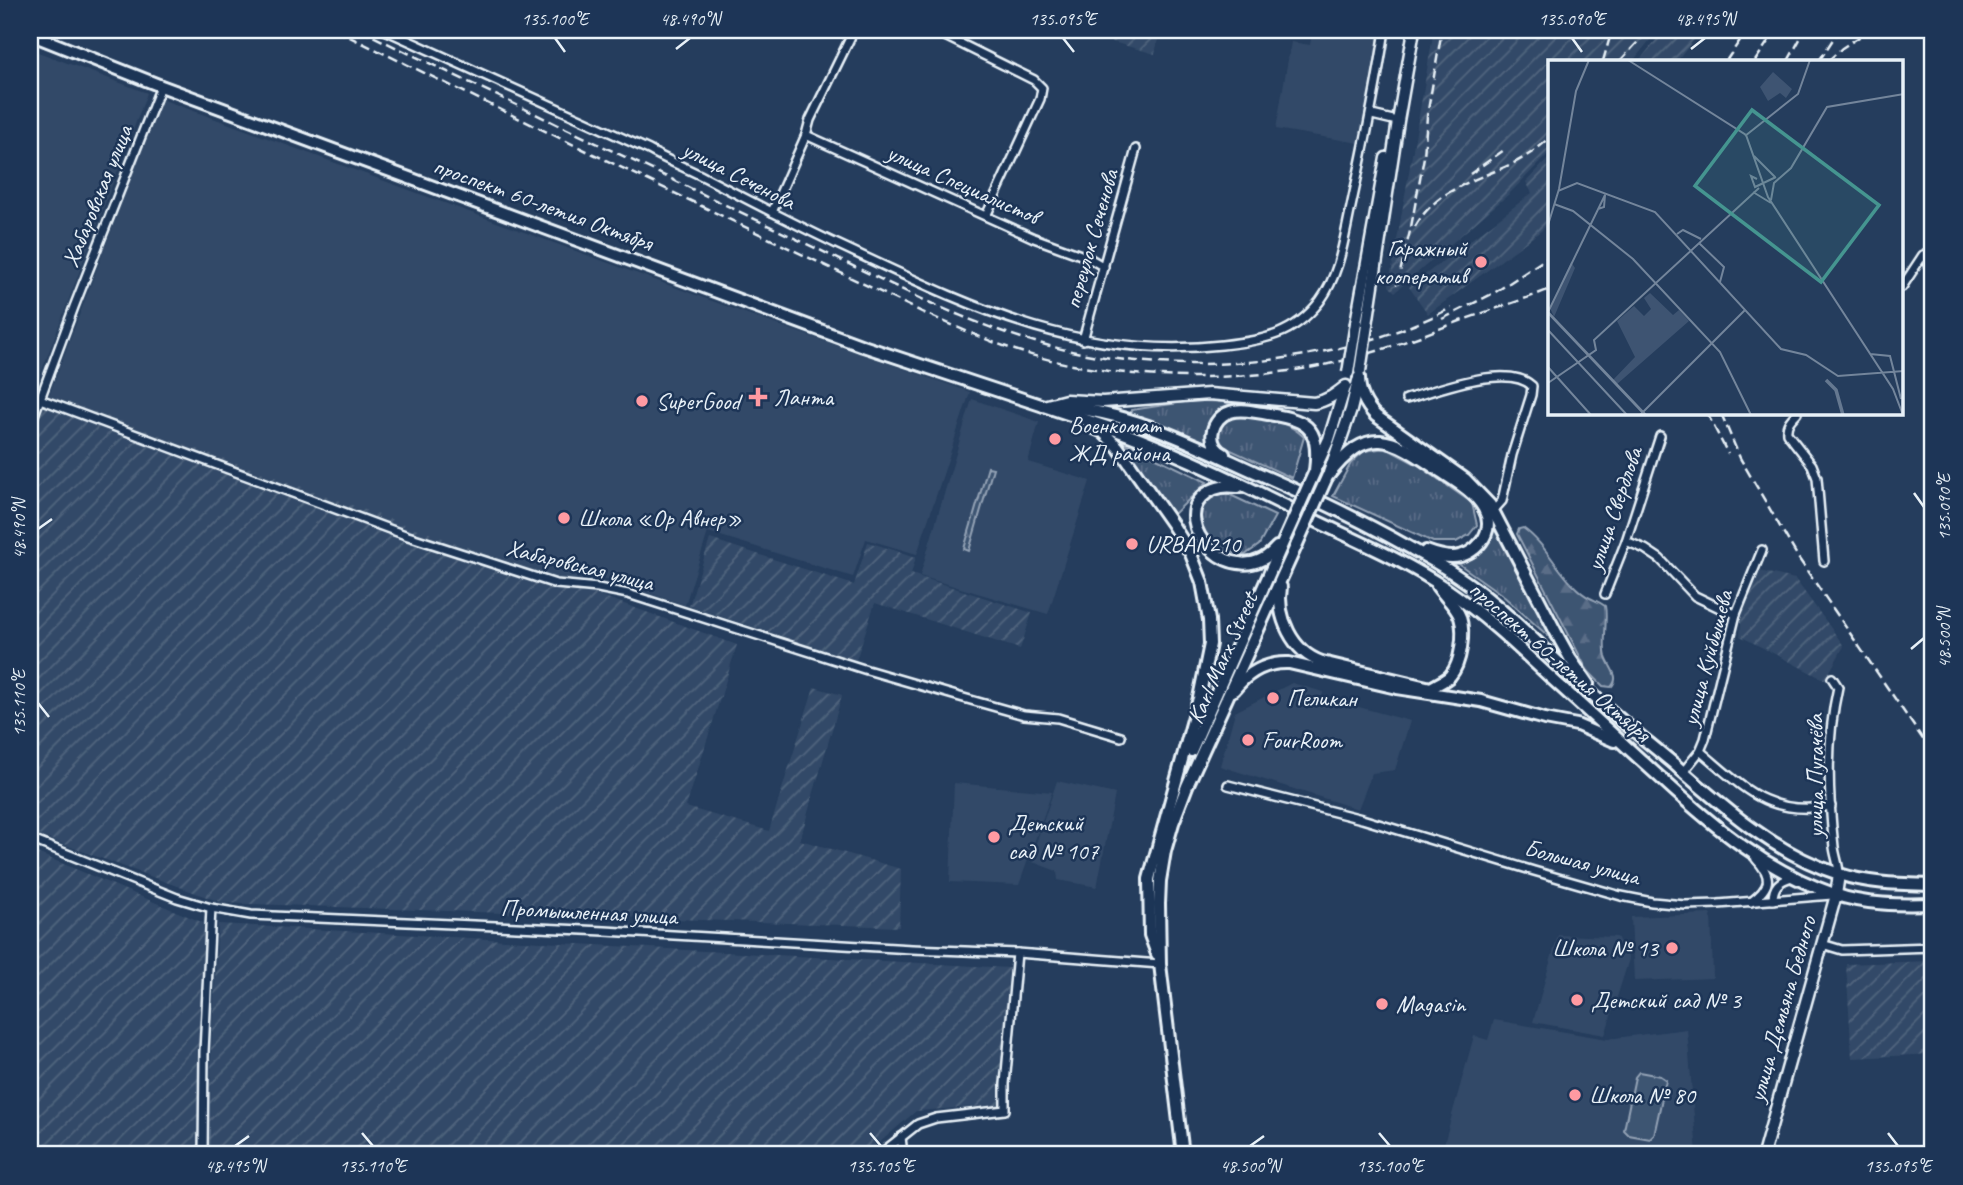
<svg xmlns="http://www.w3.org/2000/svg" width="1963" height="1185" font-family="Caveat,sans-serif">
<style>
.built{fill:#334a68}
.industrial{fill:url(#industrial-furrows)}
.grass{fill:url(#grass-tufts);stroke:#93a2b5;stroke-width:2}
.forest{fill:url(#forest-firs);stroke:#93a2b5;stroke-width:2}
.pitch{fill:#3e5472;stroke:#93a2b5;stroke-width:2}
.lines{fill:none;stroke-linecap:round;stroke-linejoin:round}
.minor-casing{stroke:#e8f1f8;stroke-width:12}
.major-casing{stroke:#e8f1f8;stroke-width:15}
.highway-casing{stroke:#e8f1f8;stroke-width:16}
.minor{stroke:#1d3557;stroke-width:7}
.major{stroke:#1d3557;stroke-width:10}
.highway{stroke:#1d3557;stroke-width:10}
.rail{stroke:#e8f1f8;stroke-width:2.5;stroke-dasharray:10 5;stroke-linecap:butt}
.major-bridge-casing{stroke:#e8f1f8;stroke-width:15;stroke-linecap:butt}
.highway-bridge-casing{stroke:#e8f1f8;stroke-width:16;stroke-linecap:butt}
.major-bridge{stroke:#1d3557;stroke-width:10}
.highway-bridge{stroke:#1d3557;stroke-width:10}
.ticks{fill:none;stroke:#e8f1f8;stroke-width:2.5}
.poi-dot{fill:#ff9aa2;stroke:#1d3557;stroke-width:2.5}
.labels{text-anchor:middle;stroke-width:5;stroke-linejoin:round;paint-order:stroke}
.street-label{font-size:24px;fill:#e8f1f8;stroke:#1d3557}
.poi-label{font-size:24px;fill:#e8f1f8;stroke:#1d3557;text-anchor:start}
.inset-river{fill:none;stroke:#657890;stroke-width:3.5}
.inset-road{fill:none;stroke:#73859b;stroke-width:2}
.view{fill:#459590;fill-opacity:0.15;stroke:#459590;stroke-width:3.5}
.inset-edge{fill:none;stroke:#e8f1f8;stroke-width:3.5}
.neatline{fill:none;stroke:#e8f1f8;stroke-width:2.5}
.ticks-label{font-size:18px;text-anchor:middle;fill:#e8f1f8}
</style>
<defs>
<pattern id="industrial-furrows" width="10" height="10" patternUnits="userSpaceOnUse" patternTransform="scale(1.75)"><rect width="10" height="10" fill="#334a68"/><path d="M-1 1l2-2M0 10L10 0M9 11l2-2" fill="none" stroke="#51657e"/></pattern>
<pattern id="grass-tufts" width="24" height="20" patternUnits="userSpaceOnUse" patternTransform="scale(1.75)"><rect width="24" height="20" fill="#3e5472"/><path d="M3 7l-1-3M5 7V3M7 7l1-3M15 17l-1-3M17 17v-4M19 17l1-3" fill="none" stroke="#5a6d87"/></pattern>
<pattern id="forest-firs" width="22" height="20" patternUnits="userSpaceOnUse" patternTransform="scale(1.75)"><rect width="22" height="20" fill="#3e5472"/><path d="M5 1l3.5 6h-7zM16 11l3.5 6h-7z" fill="#5a6d87"/></pattern>
</defs>
<rect width="100%" height="100%" fill="#253d5d"/>
<filter id="ink" filterUnits="userSpaceOnUse"><feTurbulence type="fractalNoise" baseFrequency=".0143" numOctaves="2"/><feDisplacementMap in="SourceGraphic" scale="14" xChannelSelector="R" yChannelSelector="G"/><feConvolveMatrix kernelMatrix="1 2 1 2 8 2 1 2 1" color-interpolation-filters="sRGB"/></filter>
<g filter="url(#ink)">
<g class="built">
<path d="M1313,30H1392L1371,145L1276,129L1291,42L1310,45Z"/>
<path d="M30,49L147,93L35,389L30,387Z"/>
<path d="M161,99L772,323L970,392L917,554L866,539L853,577L708,532L685,605L597,576L563,581L300,490L49,395Z"/>
<path d="M972,399L1039,422L1028,462L1090,481L1048,614L920,576Z"/>
<path d="M1292,683L1323,692L1322,697L1410,721L1395,770L1372,773L1358,809L1220,766L1235,712Z"/>
<path d="M1057,781L1115,794L1097,887L1058,880L1057,871L1030,861Z"/>
<path d="M954,783L1052,792L1019,885L950,882Z"/>
<path d="M1711,914L1713,978L1634,981L1631,917Z"/>
<path d="M1558,935L1617,937L1629,959L1605,1035L1533,1022Z"/>
<path d="M1494,1020L1607,1039L1687,1029L1697,1155H1459L1442,1151L1474,1036L1488,1040Z"/>
</g>
<g class="industrial">
<path d="M1080,30H1160L1155,54L1099,38Z"/>
<path d="M1434,30H1658L1633,61H1550V152L1509,194L1395,292L1389,286Z"/>
<path d="M1664,30H1702L1677,61H1639Z"/>
<path d="M1550,157V221L1541,231L1428,314L1409,287L1532,193L1526,182Z"/>
<path d="M35,390L737,645L686,807L769,831L814,687L842,695L800,840L901,869L899,927L223,903L30,832V397L32,398Z"/>
<path d="M710,539L854,585L868,542L916,557L911,574L1032,613L1020,649L875,603L856,660L689,606Z"/>
<path d="M1755,570L1795,579L1844,646L1825,680L1740,636L1743,601Z"/>
<path d="M30,850L204,923L200,1155H30Z"/>
<path d="M218,924L1009,968L999,1105L916,1111L865,1155H209L211,1049Z"/>
<path d="M1933,961V1054L1852,1058L1846,964Z"/>
</g>
<g class="grass">
<path d="M1192,401C1206,401 1221,400 1233,405C1213,409 1207,424 1209,443L1131,414V410Z"/>
<path d="M1237,415C1262,418 1286,419 1304,437L1292,478L1220,445L1218,430L1224,421Z"/>
<path d="M1123,442L1207,482L1172,516Z"/>
<path d="M1386,448L1418,465L1472,503L1477,525L1469,535L1456,542H1433L1333,496L1351,463L1364,451Z"/>
<path d="M988,467L993,468L969,551L964,549Z"/>
<path d="M1224,492L1275,516L1259,545L1245,555C1235,553 1220,551 1212,544C1202,534 1195,514 1204,502C1208,497 1218,495 1224,492Z"/>
<path d="M1495,523L1556,643L1501,594L1456,562L1463,560L1485,546Z"/>
</g>
<path class="forest" d="M1523,528C1543,542 1555,566 1572,584C1577,589 1583,595 1590,598C1596,601 1600,602 1605,606C1608,620 1602,644 1606,657C1610,669 1621,677 1611,687L1603,686L1587,670L1517,534L1519,529Z"/>
<path class="pitch" d="M1639,1072L1660,1076L1666,1080L1654,1135L1650,1139L1629,1135L1624,1130L1635,1077Z"/>
<g class="lines">
<g class="minor-casing">
<g id="minor">
<path d="M385,30L649,150C668,161 687,168 706,178C750,201 794,224 839,245C966,304 1076,361 1222,345C1263,340 1293,336 1320,301C1340,274 1344,238 1351,207C1364,147 1376,90 1385,30"/>
<path d="M933,30L1034,80L1042,88L1040,99L986,216"/>
<path d="M1372,115L1393,120"/>
<path d="M806,135L1034,238L1089,258L1104,267"/>
<path d="M772,212L806,135L810,120L854,30"/>
<path d="M1902,287L1923,255L1926,257L1933,274"/>
<path d="M1083,340L1136,149"/>
<path d="M1933,379V409"/>
<path d="M40,399L408,536L556,584L598,588L628,594L867,670L960,697L1024,715L1058,718L1121,737"/>
<path d="M1406,399C1435,391 1508,362 1532,386L1531,395L1512,455L1502,501L1493,511"/>
<path d="M1797,413C1791,419 1786,424 1787,433L1812,465L1817,478L1824,561"/>
<path d="M30,426L74,307L161,86"/>
<path d="M1626,541L1645,549L1660,559L1695,596L1722,609L1736,614"/>
<path d="M1605,594L1626,541L1660,436"/>
<path d="M1832,678L1838,687C1826,740 1828,794 1834,847C1835,856 1839,865 1839,874"/>
<path d="M1700,751C1744,788 1768,817 1831,806"/>
<path d="M1683,772L1700,751L1705,739L1736,614L1762,550"/>
<path d="M1228,785L1362,819L1534,871L1621,896L1652,902L1685,905L1718,904L1832,895"/>
<path d="M30,839L177,898L211,908L251,915L605,931L912,949L1017,953L1160,964"/>
<path d="M1773,900C1773,886 1779,881 1792,877"/>
<path d="M1751,902C1771,887 1773,877 1756,859"/>
<path d="M1822,944L1842,950L1933,947"/>
<path d="M901,1137L903,1155"/>
<path d="M203,1155L204,1052L211,908"/>
<path d="M879,1155L918,1124L936,1118L1005,1110V1084L1017,953"/>
</g>
</g>
<g class="major-casing">
<g id="major">
<path d="M1356,323L1386,158"/>
<path d="M1367,325L1398,121L1414,30"/>
<path d="M1043,406L1066,400L1103,402L1209,394L1314,403C1327,401 1336,394 1346,386"/>
<path d="M1317,465L1329,439L1345,387"/>
<path d="M1329,473L1351,410L1358,381"/>
<path d="M1763,1155L1836,895L1839,874"/>
</g>
</g>
<g class="highway-casing">
<g id="highway">
<path d="M30,34L161,86L863,346L1116,430C1185,456 1252,489 1318,522C1360,542 1407,562 1445,588C1483,614 1516,645 1550,677C1588,711 1625,746 1663,780C1714,827 1767,871 1834,894C1864,905 1901,905 1933,904"/>
<path d="M1359,377C1359,393 1365,405 1376,416L1465,479L1490,505L1560,640L1570,658L1588,684"/>
<path d="M1060,407C1129,411 1193,444 1255,472C1308,495 1361,520 1412,549C1440,564 1466,580 1491,601C1533,636 1571,676 1612,712C1632,730 1653,746 1673,763C1722,806 1775,854 1839,874C1869,884 1902,884 1933,885"/>
<path d="M1094,428L1103,432L1118,447L1172,524L1191,554L1202,582L1209,620L1210,644L1199,698L1149,879L1150,935L1157,954"/>
<path d="M1224,454C1204,444 1212,417 1230,412C1241,408 1253,412 1263,413C1305,420 1321,424 1315,471"/>
<path d="M1327,477C1369,423 1390,437 1440,471C1455,481 1475,492 1484,509C1497,532 1475,557 1452,557C1443,557 1434,554 1426,551"/>
<path d="M1238,487C1226,486 1217,486 1207,493C1165,521 1235,597 1277,547"/>
<path d="M1281,587C1276,616 1292,652 1322,662L1431,688C1437,684 1445,681 1450,676C1461,664 1465,633 1460,617C1456,606 1444,596 1437,586"/>
<path d="M1234,690C1247,673 1266,662 1289,663L1397,688L1481,701L1545,719L1577,725L1614,741"/>
<path d="M1191,751L1285,538"/>
<path d="M1183,1155L1160,964L1159,904L1160,881L1165,851L1173,823L1187,786L1297,544"/>
</g>
</g>
<use href="#minor" class="minor"/>
<use href="#major" class="major"/>
<use href="#highway" class="highway"/>
<g class="rail">
<path d="M335,30L922,312C952,325 983,339 1015,350C1108,380 1218,384 1314,367C1364,358 1413,339 1460,321C1490,310 1521,301 1550,289"/>
<path d="M360,30L926,301C965,318 1004,334 1046,345C1173,379 1333,368 1451,308"/>
<path d="M1603,61L1612,30"/>
<path d="M1620,61L1649,30"/>
<path d="M1726,61L1747,30"/>
<path d="M1755,61L1776,30"/>
<path d="M1788,61L1805,30"/>
<path d="M1819,61L1839,30"/>
<path d="M1828,61L1842,48L1870,30"/>
<path d="M1470,174L1504,150"/>
<path d="M1415,227C1435,190 1474,181 1509,165C1524,159 1537,149 1550,138"/>
<path d="M1397,285L1411,227L1424,157L1427,116L1442,30"/>
<path d="M1442,319L1494,293L1550,256"/>
<path d="M1707,413L1728,454"/>
<path d="M1721,413L1740,458L1799,559L1933,754"/>
</g>
<g class="major-bridge-casing">
<g id="major-bridge">
<path d="M1360,371L1367,325"/>
<path d="M1348,373L1356,323"/>
</g>
</g>
<g class="highway-bridge-casing">
<g id="highway-bridge">
<path d="M1285,538L1315,471"/>
<path d="M1297,544L1327,477"/>
</g>
</g>
<use href="#major-bridge" class="major-bridge"/>
<use href="#highway-bridge" class="highway-bridge"/>
</g>
</g>
<path class="ticks" d="M555,38L565,52M1063,38L1074,52M1572,38L1582,52M676,49L690,38M1691,49L1705,38M1914,493L1924,507M38,529L52,519M1911,649L1924,638M38,703L49,717M362,1133L373,1146M870,1133L881,1146M1379,1133L1390,1146M1888,1133L1898,1146M235,1146L249,1136M1250,1146L1264,1136"/>
<g class="poi-dot">
<circle cx="1481" cy="262" r="7"/>
<path d="M754.5 386.5h7v7h7v7h-7v7h-7v-7h-7v-7h7z"/>
<circle cx="642" cy="401" r="7"/>
<circle cx="1055" cy="439" r="7"/>
<circle cx="564" cy="518" r="7"/>
<circle cx="1132" cy="544" r="7"/>
<circle cx="1273" cy="698" r="7"/>
<circle cx="1248" cy="740" r="7"/>
<circle cx="994" cy="837" r="7"/>
<circle cx="1672" cy="948" r="7"/>
<circle cx="1577" cy="1000" r="7"/>
<circle cx="1382" cy="1004" r="7"/>
<circle cx="1575" cy="1095" r="7"/>
</g>
<g class="labels">
<g class="street-label">
<text transform="translate(739 175) rotate(27)" y="8">улица Сеченова</text>
<text transform="translate(963 184) rotate(24)" y="8">улица Специалистов</text>
<text transform="translate(97 196) rotate(-68)" y="8">Хабаровская улица</text>
<text transform="translate(543 204) rotate(20)" y="8">проспект 60-летия Октября</text>
<text transform="translate(1091 239) rotate(-74)" y="8">переулок Сеченова</text>
<text transform="translate(1614 509) rotate(-71)" y="8">улица Свердлова</text>
<text transform="translate(580 565) rotate(14)" y="8">Хабаровская улица</text>
<text transform="translate(1222 658) rotate(-66)" y="8">Karl Marx Street</text>
<text transform="translate(1707 658) rotate(-75)" y="8">улица Куйбышева</text>
<text transform="translate(1560 661) rotate(41)" y="8">проспект 60-летия Октября</text>
<text transform="translate(1815 776) rotate(-90)" y="8">улица Пугачёва</text>
<text transform="translate(1582 862) rotate(15)" y="8">Большая улица</text>
<text transform="translate(589 912) rotate(3)" y="8">Промышленная улица</text>
<text transform="translate(1782 1009) rotate(-74)" y="8">улица Демьяна Бедного</text>
</g>
<g class="poi-label">
<text x="1467" y="256" text-anchor="end">Гаражный<tspan x="1467" dy="28">кооператив</tspan></text>
<text x="774" y="405">Ланта</text>
<text x="656" y="409">SuperGood</text>
<text x="1069" y="433">Военкомат<tspan x="1069" dy="28">ЖД района</tspan></text>
<text x="578" y="526">Школа «Ор Авнер»</text>
<text x="1146" y="552">URBAN210</text>
<text x="1287" y="706">Пеликан</text>
<text x="1262" y="748">FourRoom</text>
<text x="1008" y="831">Детский<tspan x="1008" dy="28">сад № 107</tspan></text>
<text x="1658" y="956" text-anchor="end">Школа № 13</text>
<text x="1591" y="1008">Детский сад № 3</text>
<text x="1396" y="1012">Magasin</text>
<text x="1589" y="1103">Школа № 80</text>
</g>
</g>
<g transform="translate(1548 60)">
<rect width="355" height="355" fill="#253d5d"/>
<path d="M225,12L244,29L238,38L232,33L220,41L212,27Z" fill="#3e5472"/>
<path d="M23,202L27,208L6,257L2,248ZM102,233L125,255L131,250L141,261L68,325L64,321L87,297L69,261L86,246L96,256L103,249L96,238Z" fill="#3e5472"/>
<path class="inset-river" d="M278,320L288,330L295,355"/>
<path class="inset-road" d="M80,0L198,75L220,137L345,329L355,355M197,76L250,34L262,0M206,96L227,117M209,119L203,116L207,127L228,117M10,131L29,123L107,152L233,289L258,295L290,316L356,311M205,132L223,143M223,140L226,123L243,108L279,47L356,34M6,144L25,151L85,199L172,292L203,355M50,149L56,147L57,135L0,252L98,355M0,165L11,129L28,31L41,0M129,174L135,170L153,179M151,183L176,207L172,222M1,254L95,353M0,270L79,355M322,294L342,296L353,339M0,307L43,355M0,323L48,290L46,280L211,128M92,355L197,250"/>
<path class="view" d="M204,50L331,145L273,222L147,126Z"/>
<rect width="355" height="355" class="inset-edge"/>
</g>
<rect width="1963" height="1185" fill="none" stroke="#1d3557" stroke-width="77"/>
<rect x="38" y="38" width="1886" height="1108" class="neatline"/>
<g class="ticks-label">
<text x="555" y="25">135.100°E</text>
<text x="690" y="25">48.490°N</text>
<text x="1063" y="25">135.095°E</text>
<text x="1572" y="25">135.090°E</text>
<text x="1705" y="25">48.495°N</text>
<text transform="translate(1944 507) rotate(-90)" y="6">135.090°E</text>
<text transform="translate(19 529) rotate(-90)" y="6">48.490°N</text>
<text transform="translate(1944 638) rotate(-90)" y="6">48.500°N</text>
<text transform="translate(19 703) rotate(-90)" y="6">135.110°E</text>
<text x="235" y="1172">48.495°N</text>
<text x="373" y="1172">135.110°E</text>
<text x="881" y="1172">135.105°E</text>
<text x="1250" y="1172">48.500°N</text>
<text x="1390" y="1172">135.100°E</text>
<text x="1898" y="1172">135.095°E</text>
</g>
</svg>
